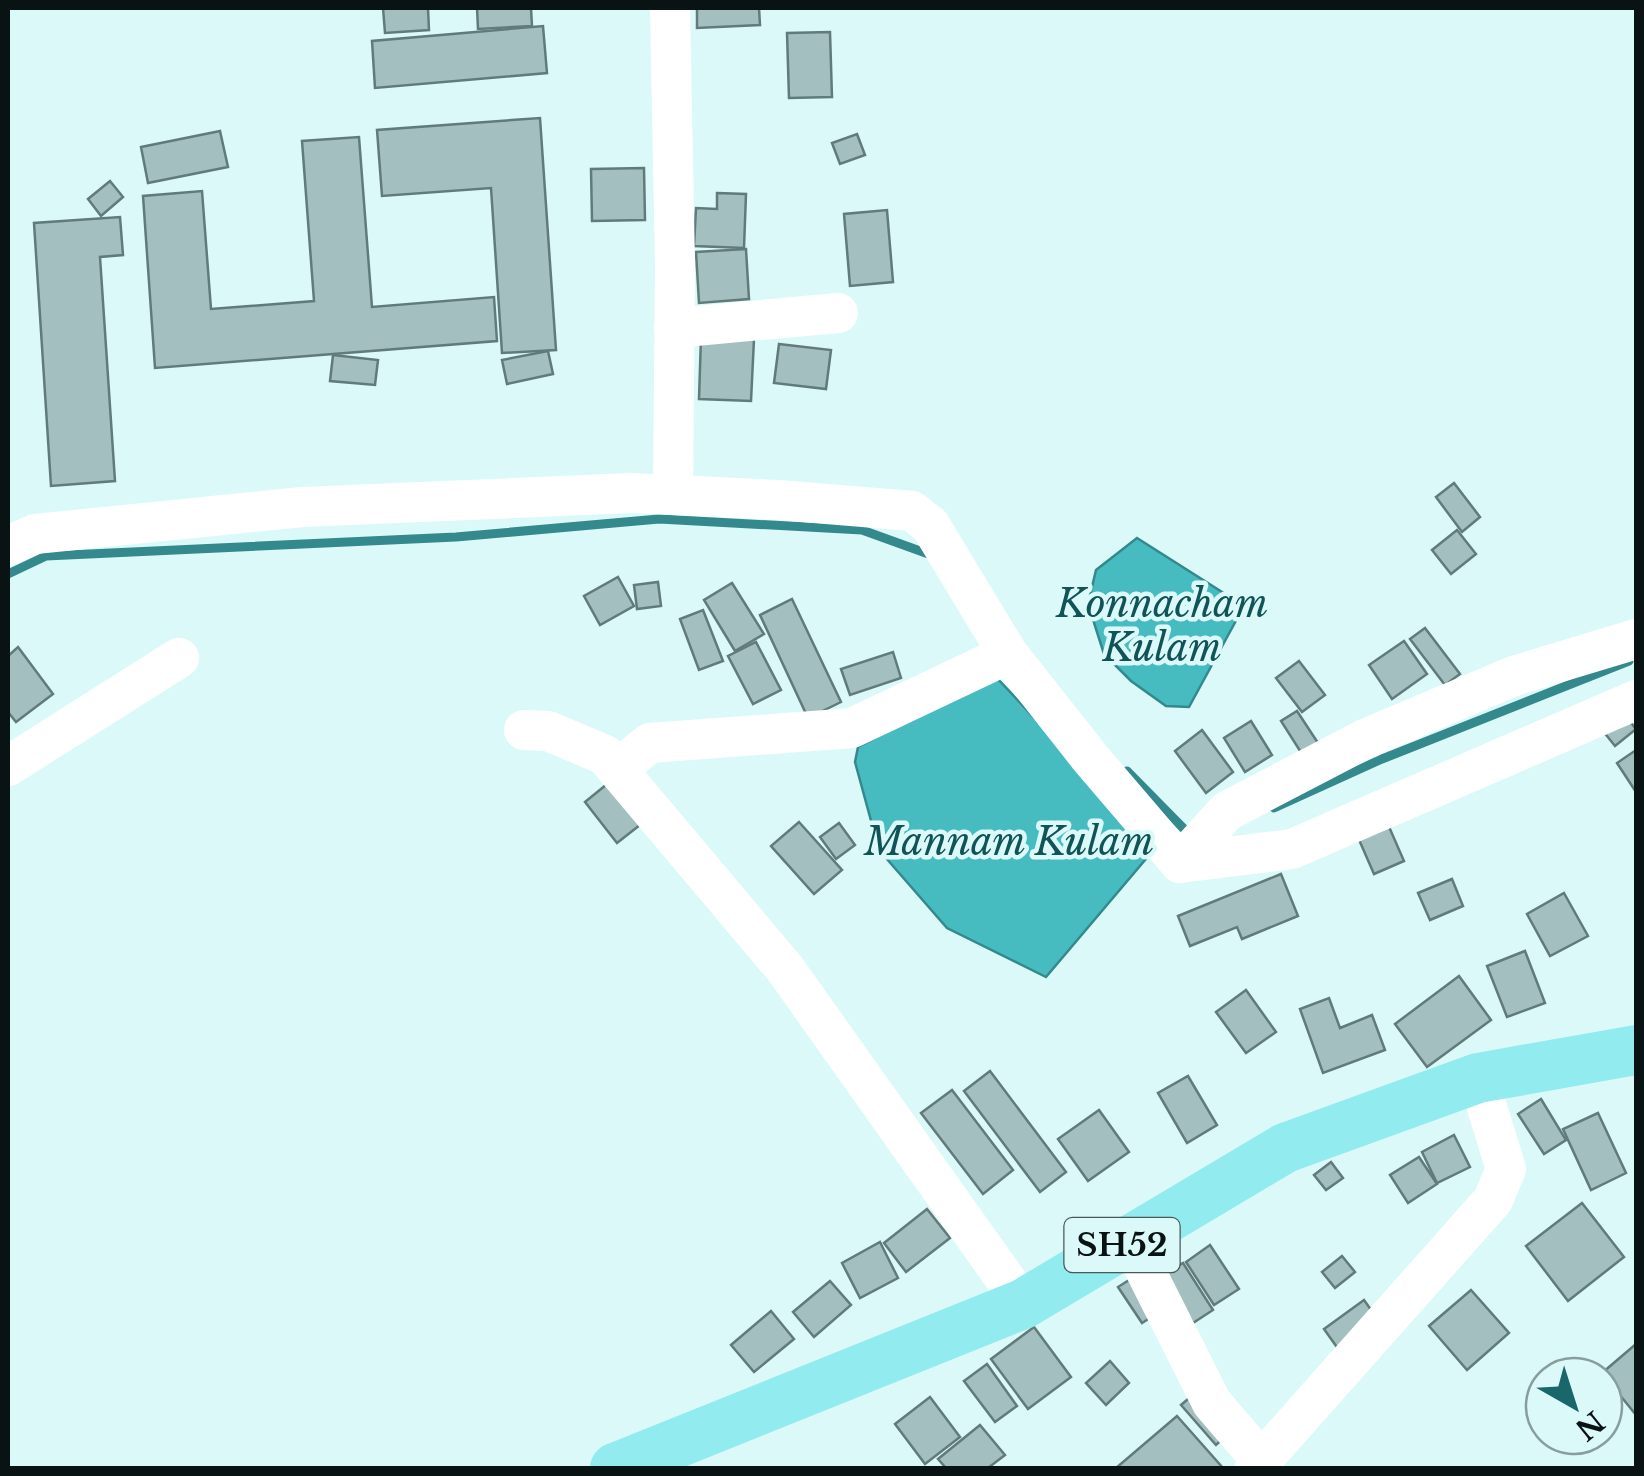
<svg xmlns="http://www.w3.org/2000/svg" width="1644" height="1476" font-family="'Libre Baskerville',serif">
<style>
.water{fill:#47bcc0;stroke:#34898c;stroke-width:2.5}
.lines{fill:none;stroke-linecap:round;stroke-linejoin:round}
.stream{stroke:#34898c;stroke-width:9}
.building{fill:#a3bfc0;stroke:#617b7b;stroke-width:2.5}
.minor{stroke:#fff;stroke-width:40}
.major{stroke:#92ebef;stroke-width:50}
.labels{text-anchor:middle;stroke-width:9;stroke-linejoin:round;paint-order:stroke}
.shield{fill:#dcf9fa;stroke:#485858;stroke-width:2.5}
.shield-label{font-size:32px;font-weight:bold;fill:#091313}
.water-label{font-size:38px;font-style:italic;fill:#105457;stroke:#dcf9fa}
</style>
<rect width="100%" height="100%" fill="#dcf9fa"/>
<g class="water">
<path d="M1137,538L1244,606L1189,707L1166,706L1131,681L1104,654L1088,604L1096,570Z"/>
<path d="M995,676L1156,847L1046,977L947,928L879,850L855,762L858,747Z"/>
</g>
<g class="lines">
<g class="stream">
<path d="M8,574L46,556L456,537L659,519L862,530L934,556"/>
<path d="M1127,771L1190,835"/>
<path d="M1274,808L1382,759L1629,661"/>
</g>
</g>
<g class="building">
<path d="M383,8H428L429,30L385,33Z"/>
<path d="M477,8H531L532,26L478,29Z"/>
<path d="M697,8H759L760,25L697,28Z"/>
<path d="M543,26L547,73L375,88L372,41Z"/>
<path d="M830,32L832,97L789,98L787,33Z"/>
<path d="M540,118L556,350L502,353L491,188L382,196L377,130Z"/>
<path d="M220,131L228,167L148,183L141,147Z"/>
<path d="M857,134L865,155L840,164L832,143Z"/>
<path d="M359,137L372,307L494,297L497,341L155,368L143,196L202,191L211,309L314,301L302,141Z"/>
<path d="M644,168L645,220L592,221L591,169Z"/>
<path d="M110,181L123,197L101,216L88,199Z"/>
<path d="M717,193L746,194L744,248L694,246L696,208L717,209Z"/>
<path d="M887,210L893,282L850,286L844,214Z"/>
<path d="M120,217L123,255L100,257L115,481L51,486L34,223Z"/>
<path d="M746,249L749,299L699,303L696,252Z"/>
<path d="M701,337L754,339L751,401L699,399Z"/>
<path d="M779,344L831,350L826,389L774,383Z"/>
<path d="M548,351L553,374L507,384L502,360Z"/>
<path d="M333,355L378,360L375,385L330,381Z"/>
<path d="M1454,483L1480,517L1462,532L1436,497Z"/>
<path d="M1457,530L1476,554L1451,574L1432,550Z"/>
<path d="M618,577L634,606L600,625L584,596Z"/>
<path d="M658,582L661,606L637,609L634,585Z"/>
<path d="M732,583L764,634L735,651L704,600Z"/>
<path d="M792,599L841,702L808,718L760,615Z"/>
<path d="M703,610L723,661L699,670L680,619Z"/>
<path d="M1425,628L1460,674L1445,685L1410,639Z"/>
<path d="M1404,641L1427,674L1392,699L1369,665Z"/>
<path d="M756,642L781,690L753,704L728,656Z"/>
<path d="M18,647L53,694L16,722L8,712V656Z"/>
<path d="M893,652L901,678L850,695L841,669Z"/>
<path d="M1299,661L1325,695L1302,712L1276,678Z"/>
<path d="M1620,709L1636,729L1615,746L1599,726Z"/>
<path d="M1297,711L1318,743L1302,754L1281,721Z"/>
<path d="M1251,721L1272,755L1245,772L1224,738Z"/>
<path d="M1202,730L1233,772L1206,793L1175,751Z"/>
<path d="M1636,750V792L1617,763Z"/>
<path d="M612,780L645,821L617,843L585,802Z"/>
<path d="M1383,813L1404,861L1374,874L1353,826Z"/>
<path d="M799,822L842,870L814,894L771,846Z"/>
<path d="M839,823L855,845L836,859L820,837Z"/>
<path d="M1281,874L1298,916L1242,939L1237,927L1190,946L1178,916Z"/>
<path d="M1452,879L1463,906L1430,920L1418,893Z"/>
<path d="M1564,893L1588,936L1550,956L1527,914Z"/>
<path d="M1525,951L1545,1003L1507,1017L1487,966Z"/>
<path d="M1459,976L1491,1020L1427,1067L1395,1024Z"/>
<path d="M1246,990L1276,1032L1246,1053L1216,1012Z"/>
<path d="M1329,998L1340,1028L1372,1015L1385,1050L1323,1073L1300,1009Z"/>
<path d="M990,1071L1066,1172L1040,1192L964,1091Z"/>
<path d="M1188,1076L1217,1125L1187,1143L1158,1093Z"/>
<path d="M952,1090L1013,1170L983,1194L921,1113Z"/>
<path d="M1541,1099L1566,1140L1544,1154L1518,1114Z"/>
<path d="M1099,1110L1129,1152L1088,1181L1058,1139Z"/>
<path d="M1598,1113L1626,1173L1591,1190L1563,1129Z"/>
<path d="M1454,1135L1470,1167L1437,1183L1422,1152Z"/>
<path d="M1419,1157L1437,1184L1408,1203L1390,1175Z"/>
<path d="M1331,1162L1343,1178L1326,1190L1314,1175Z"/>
<path d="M1582,1203L1624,1257L1568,1301L1526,1246Z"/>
<path d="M927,1209L950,1238L906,1272L884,1243Z"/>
<path d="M880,1242L898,1278L860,1298L842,1263Z"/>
<path d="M1210,1245L1239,1289L1214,1305L1186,1262Z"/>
<path d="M1342,1256L1355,1272L1335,1288L1322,1272Z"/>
<path d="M1183,1263L1213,1310L1193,1323L1163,1275Z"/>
<path d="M1137,1275L1161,1311L1142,1323L1118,1287Z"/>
<path d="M830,1281L851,1305L814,1337L793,1312Z"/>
<path d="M1471,1290L1509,1333L1467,1370L1429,1326Z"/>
<path d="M1364,1300L1386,1331L1346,1360L1324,1329Z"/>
<path d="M771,1311L794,1339L754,1372L731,1345Z"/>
<path d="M1034,1327L1071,1377L1028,1409L991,1359Z"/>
<path d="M1636,1344V1415L1602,1373Z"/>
<path d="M1110,1361L1129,1383L1106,1405L1086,1383Z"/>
<path d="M987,1364L1017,1406L995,1422L964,1381Z"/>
<path d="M1194,1394L1228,1434L1216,1445L1181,1405Z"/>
<path d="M930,1397L960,1437L925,1464L895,1424Z"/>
<path d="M1177,1416L1223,1468H1116Z"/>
<path d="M980,1425L1005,1455L988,1468H946L938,1459Z"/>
</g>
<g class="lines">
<g class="minor">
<path d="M670,8L675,265L673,495"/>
<path d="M674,328L838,313"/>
<path d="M8,546L35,534L302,507L631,493L778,500L912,511L930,525L1008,654L1091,759L1180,863"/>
<path d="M524,730L548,731L605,755L786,970L1023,1304"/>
<path d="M8,766L179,658"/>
<path d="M617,769L650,743L852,728L1008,654"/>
<path d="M1180,863L1227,811L1365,739L1514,676L1636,639"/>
<path d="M1180,863L1292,849L1636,700"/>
<path d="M1130,1240L1212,1403L1260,1459"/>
<path d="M1255,1468L1493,1200L1506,1169L1478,1078"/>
</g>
<path class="major" d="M615,1468L1023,1304L1285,1148L1478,1078L1636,1050"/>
</g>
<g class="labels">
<rect class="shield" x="1064.5" y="1218" width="115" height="54" rx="8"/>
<g class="shield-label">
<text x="1122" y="1256">SH52</text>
</g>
<g class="water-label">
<text x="1162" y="617">Konnacham<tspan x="1162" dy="44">Kulam</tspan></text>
<text x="1009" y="855">Mannam Kulam</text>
</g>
</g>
<rect width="1644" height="1476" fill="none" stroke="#091313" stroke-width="20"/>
<g transform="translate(1574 1406) rotate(141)"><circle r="48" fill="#dcf9fa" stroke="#889d9e" stroke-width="2.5"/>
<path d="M0-8L18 38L0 25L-18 38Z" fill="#19676a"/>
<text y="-15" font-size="28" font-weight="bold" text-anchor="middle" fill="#091313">N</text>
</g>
</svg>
